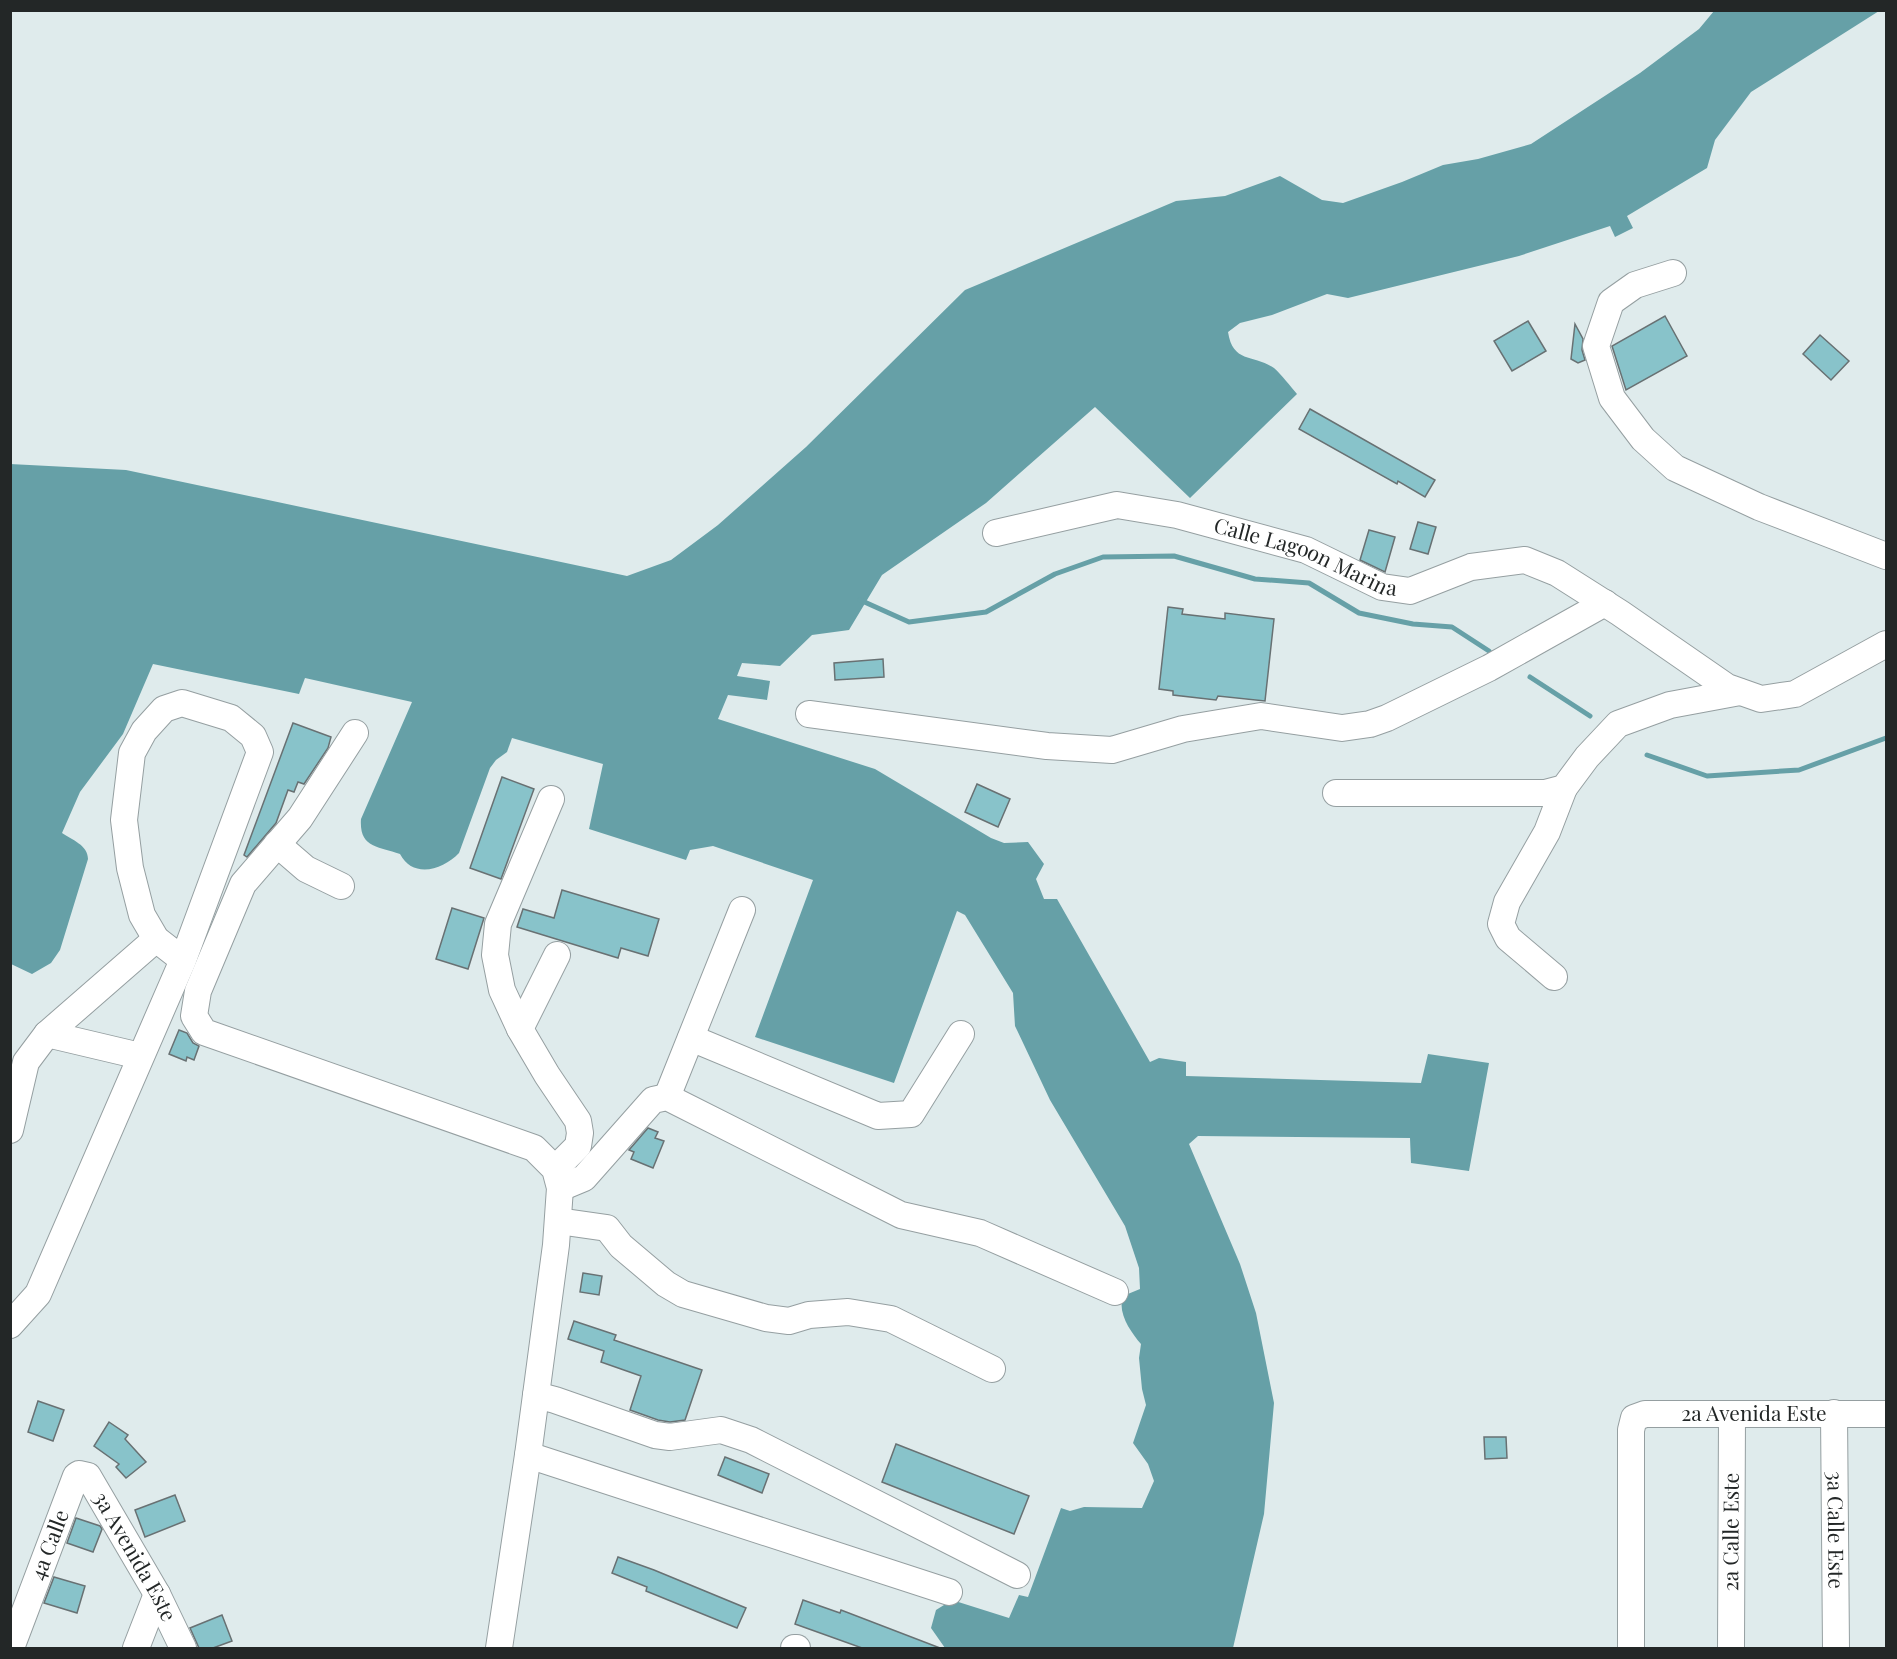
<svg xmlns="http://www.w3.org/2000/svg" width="1897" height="1659" font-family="'Playfair Display',serif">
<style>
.water{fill:#66a0a7}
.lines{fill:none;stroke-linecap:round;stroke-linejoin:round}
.stream{stroke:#66a0a7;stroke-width:5}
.building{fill:#88c3ca;stroke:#687173;stroke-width:1.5}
.minor-casing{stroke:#959fa1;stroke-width:28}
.minor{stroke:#fff;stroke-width:26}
.labels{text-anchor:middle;stroke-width:4.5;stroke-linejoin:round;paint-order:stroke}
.street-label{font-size:21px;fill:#232727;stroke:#fff}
</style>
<rect width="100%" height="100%" fill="#dfebec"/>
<path class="water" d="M1714,11H1879L1751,92L1715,140L1707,168L1627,216L1633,228L1615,237L1610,226L1519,256L1348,298L1327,294L1272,315L1240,323L1228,332C1233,364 1254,354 1274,368C1282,375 1290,386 1297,394L1190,498L1095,407L986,503L882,575L849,630L812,635L780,666L742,663L737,676L770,681L767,700L728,695L718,719L875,769L991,838L1004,843L1028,842L1044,864L1036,879L1044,899H1057L1150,1062L1159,1058L1186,1062V1076L1421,1083L1428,1054L1489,1063L1469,1171L1411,1163L1410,1138L1198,1136L1189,1144L1240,1264L1256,1313L1274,1403L1264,1514L1233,1648H945L931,1628L936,1610L952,1600L1009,1618L1019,1595L1028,1597L1061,1508L1070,1511L1084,1507L1142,1508L1154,1481L1148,1464L1133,1443L1146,1405L1142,1389L1139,1358L1141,1344C1131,1332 1117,1313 1123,1296L1140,1289L1139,1268L1125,1226L1050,1100L1015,1026L1013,993L965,915L957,911L894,1083L755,1037L813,880L713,846L690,850L686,860L589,829L603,764L512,738L507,752L496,760L490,768L459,853C443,870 413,879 400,854C378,846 359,848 361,819L412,702L305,678L299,694L153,664L123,734L80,792L62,833C72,840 88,845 88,859L60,950L51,963L32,974L11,964L10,464L126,470L627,576L671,560L718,525L806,447L965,290L1176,201L1225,196L1280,176L1322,200L1343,203L1402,182L1443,165L1478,159L1531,144L1640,73L1699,29Z"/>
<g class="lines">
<g class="stream">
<path d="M860,600L909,622L986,612L1055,574L1103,557L1174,556L1255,579L1309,583L1359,613L1413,624L1452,627L1489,651"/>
<path d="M1530,677L1590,716"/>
<path d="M1647,755L1707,776L1799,770L1886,738"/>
</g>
</g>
<g class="building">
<path d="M1665,316L1687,356L1626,390L1612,346Z"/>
<path d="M1528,321L1546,351L1512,371L1494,341Z"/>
<path d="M1575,324L1583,339L1582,350L1585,360L1578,363L1571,359Z"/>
<path d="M1820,335L1849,361L1831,380L1803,354Z"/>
<path d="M1310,409L1435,480L1425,497L1398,481L1397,484L1299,429Z"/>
<path d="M1418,522L1436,527L1428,554L1410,549Z"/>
<path d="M1369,530L1395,537L1385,572L1360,560Z"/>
<path d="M1168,607L1183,609L1182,614L1225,619V613L1274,619L1265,701L1218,696L1216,700L1173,695V691L1159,689Z"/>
<path d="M883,659L884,677L835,680L834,663Z"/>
<path d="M293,723L331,737L328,748L304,784L298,782L294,792L288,790L276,823L247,857L244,855Z"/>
<path d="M502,777L534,789L501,879L470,868Z"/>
<path d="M977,784L1010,799L998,827L965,812Z"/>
<path d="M562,890L659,919L648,956L621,948L618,958L517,927L523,909L554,918Z"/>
<path d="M452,908L484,918L468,969L436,959Z"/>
<path d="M179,1030L187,1033L193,1043L199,1046L194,1060L187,1057L186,1061L169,1054Z"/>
<path d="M648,1128L658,1132L655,1138L664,1141L653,1168L631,1159L634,1152L629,1150Z"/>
<path d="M583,1273L602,1276L599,1295L580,1292Z"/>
<path d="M574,1321L616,1335L614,1340L702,1370L685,1420L670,1422L658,1420L630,1410L641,1376L601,1362L604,1351L568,1339Z"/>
<path d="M38,1401L64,1410L53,1441L28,1432Z"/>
<path d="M109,1422L128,1435L125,1439L146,1462L126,1478L116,1467L119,1464L94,1446Z"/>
<path d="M1484,1437H1506L1507,1458L1485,1459Z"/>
<path d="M896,1444L1029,1496L1014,1534L882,1482Z"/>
<path d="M725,1457L769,1474L762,1493L718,1475Z"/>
<path d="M175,1495L185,1521L145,1537L135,1510Z"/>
<path d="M76,1518L100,1526L102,1529L93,1552L67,1543Z"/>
<path d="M618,1557L654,1570L746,1608L737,1628L646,1591L647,1587L612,1573Z"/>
<path d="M54,1577L85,1586L77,1613L44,1603Z"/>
<path d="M803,1600L840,1613L841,1610L940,1648H862L795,1624Z"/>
<path d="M222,1615L232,1641L213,1648H199L190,1628Z"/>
</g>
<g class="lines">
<g class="minor-casing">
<g id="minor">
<path d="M1673,273L1635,285L1611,302L1596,346L1612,398L1643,439L1675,468L1759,507L1886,556"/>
<path id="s1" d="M996,533L1117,505L1177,515L1306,550L1382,587L1410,591L1471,567L1525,560L1557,573L1620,613L1727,687L1761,699L1795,694L1886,644"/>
<path d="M809,714L1047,746L1112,750L1183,729L1261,716L1342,728L1370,724L1387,718L1489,668L1605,603"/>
<path d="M355,733L300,818L243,884L198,991L194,1016L204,1032L534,1148L555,1169L560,1188L556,1245L528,1455L499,1648"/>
<path d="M1336,793H1545L1564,788L1587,757L1618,724L1670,705L1740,692"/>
<path d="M551,799L498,924L495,955L502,990L520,1029L547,1075L578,1121L580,1133L578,1146L555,1169"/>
<path d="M277,844L306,869L341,886"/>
<path d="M1554,977L1508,938L1501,924L1507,902L1547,832L1564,788"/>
<path d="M520,1029L557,955"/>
<path d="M47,1034L140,1056"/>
<path d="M691,1038L878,1116L911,1114L961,1034"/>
<path d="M667,1097L742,910"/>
<path d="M10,1130L26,1062L47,1034L156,939"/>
<path d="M560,1188L584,1178L653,1100L667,1097L901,1215L980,1233L1115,1292"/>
<path d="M558,1221L607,1228L621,1246L666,1284L683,1294L766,1318L789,1321L809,1315L848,1312L891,1319L992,1369"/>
<path d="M10,1325L38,1294L183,960L260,752L253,736L231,718L182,703L164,709L144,731L132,753L124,820L130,868L142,915L156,939L183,960"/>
<path d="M536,1395L555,1400L655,1435L670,1437L721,1430L751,1440L1017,1575"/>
<path id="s2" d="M1834,1413L1836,1648"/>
<path d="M528,1455L949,1592"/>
<path id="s3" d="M11,1648L76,1476L79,1474L88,1476L157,1594L183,1648"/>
<path d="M136,1648L157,1594"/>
<path d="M794,1648H797"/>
<path id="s4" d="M1631,1648V1430L1634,1418L1645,1414H1886"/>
<path id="s5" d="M1731,1648L1732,1416"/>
</g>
</g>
<use href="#minor" class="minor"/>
</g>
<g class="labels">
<g class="street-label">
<text dy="7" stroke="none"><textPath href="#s1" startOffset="321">Calle Lagoon Marina</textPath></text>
<text dy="7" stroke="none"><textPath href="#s4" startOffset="351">2a Avenida Este</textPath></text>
<text dy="7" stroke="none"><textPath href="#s2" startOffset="117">3a Calle Este</textPath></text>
<text dy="7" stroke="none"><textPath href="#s5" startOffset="116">2a Calle Este</textPath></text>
<text dy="7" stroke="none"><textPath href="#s3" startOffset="110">4a Calle</textPath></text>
<text dy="7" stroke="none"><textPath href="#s3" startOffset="290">3a Avenida Este</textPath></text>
</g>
</g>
<rect width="1897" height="1659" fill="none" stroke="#232727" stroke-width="24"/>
</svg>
